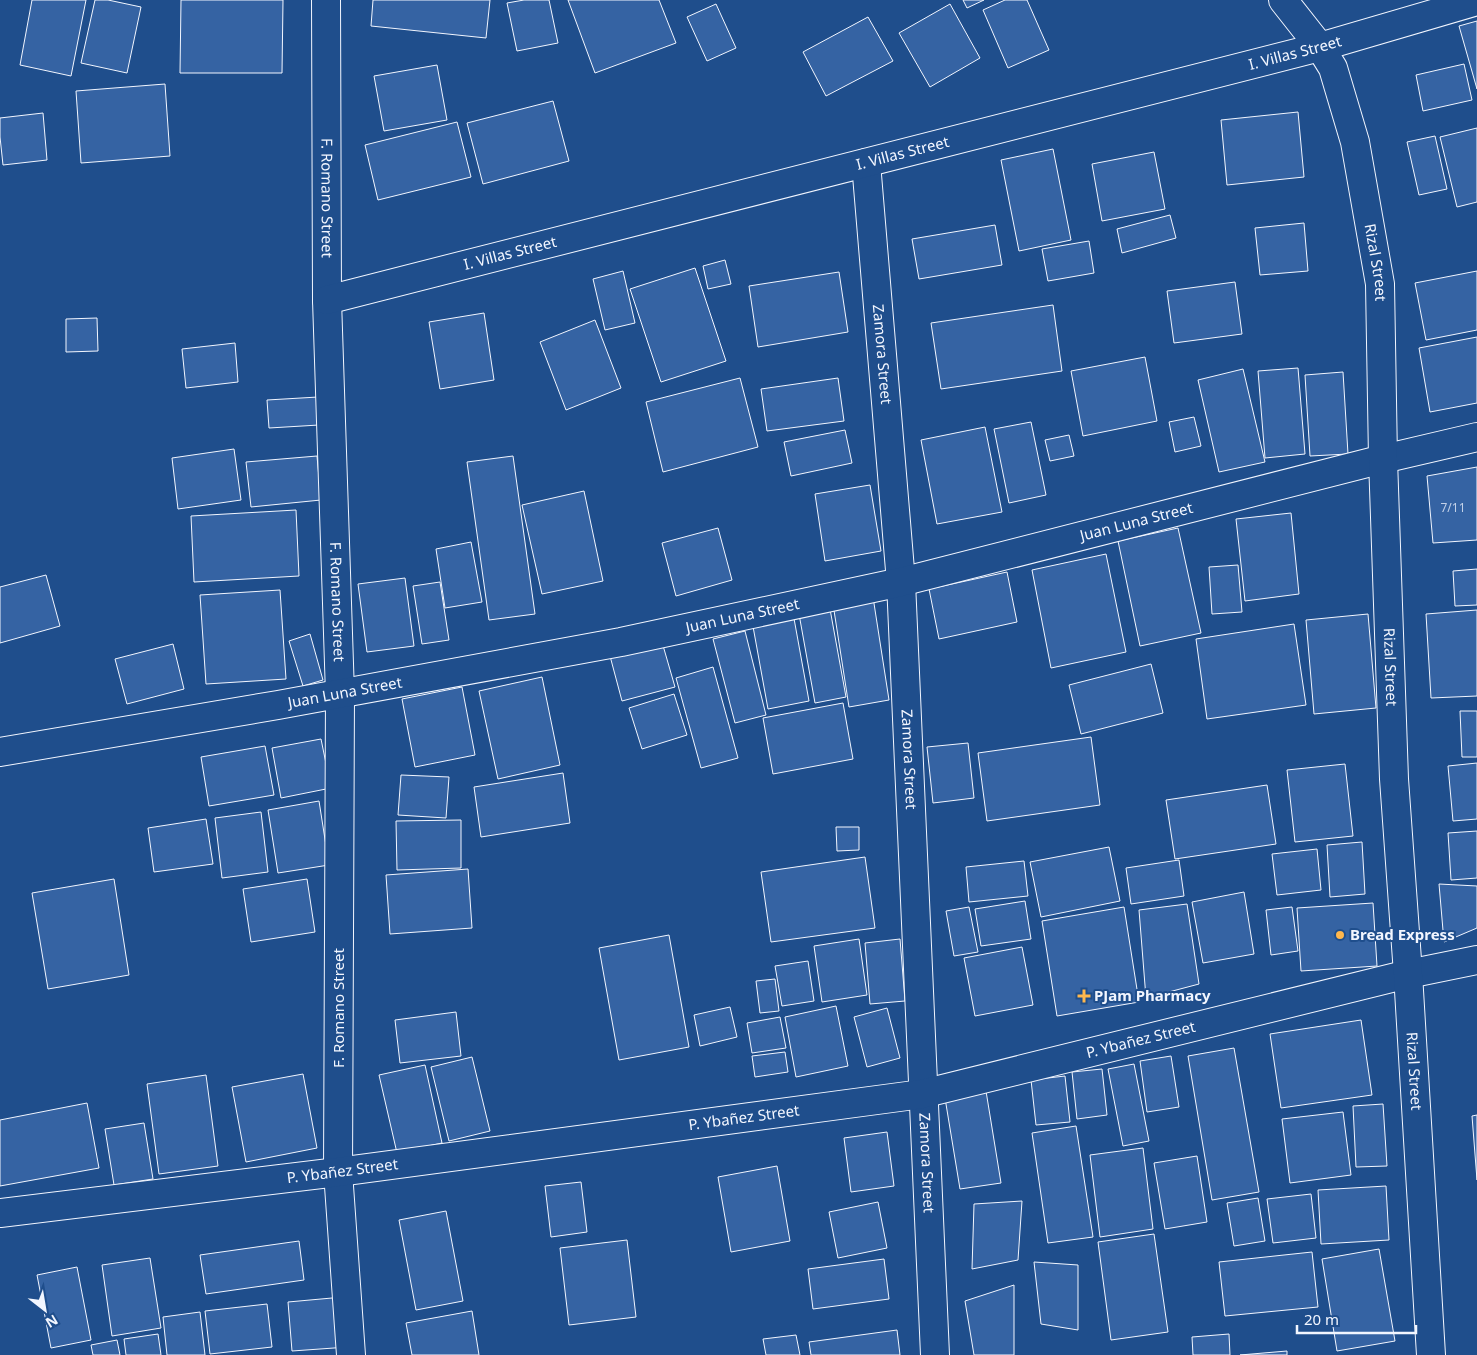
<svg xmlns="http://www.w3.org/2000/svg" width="1477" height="1355" font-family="'Noto Sans',sans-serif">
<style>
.building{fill:#3563a3;stroke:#f2f6ff}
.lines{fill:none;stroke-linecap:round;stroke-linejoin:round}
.street-casing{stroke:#f2f6ff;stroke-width:30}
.secondary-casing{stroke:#f2f6ff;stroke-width:30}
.primary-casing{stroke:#f2f6ff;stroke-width:30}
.street{stroke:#1f4e8c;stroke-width:28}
.secondary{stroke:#1f4e8c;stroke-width:28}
.primary{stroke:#1f4e8c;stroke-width:28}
.poi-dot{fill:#ffb74d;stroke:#1f4e8c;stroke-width:2}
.labels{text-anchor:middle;stroke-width:4;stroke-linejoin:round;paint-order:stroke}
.number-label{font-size:12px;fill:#c3d1e8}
.street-label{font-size:15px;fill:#f2f6ff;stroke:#1f4e8c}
.poi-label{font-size:15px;font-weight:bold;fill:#f2f6ff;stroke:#1f4e8c;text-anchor:start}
</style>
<rect width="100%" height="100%" fill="#1f4e8c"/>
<g class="building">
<path d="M32,0H86L71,76L20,65Z"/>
<path d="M95,0H108L141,7L127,73L81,63Z"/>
<path d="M181,0H283L282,73H180Z"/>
<path d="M373,0H490L486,38L371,26Z"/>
<path d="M524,0H549L558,43L517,51L507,3Z"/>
<path d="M568,0H659L676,43L595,73Z"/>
<path d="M963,0H984L967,8Z"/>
<path d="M1005,0H1027L1049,50L1008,68L983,10Z"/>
<path d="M716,4L736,48L707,61L687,17Z"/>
<path d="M950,4L980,58L930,87L899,33Z"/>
<path d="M868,17L893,61L826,96L803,52Z"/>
<path d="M1477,21V89L1459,26Z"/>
<path d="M1464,64L1472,100L1423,111L1416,75Z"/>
<path d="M437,65L447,120L384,131L374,76Z"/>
<path d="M165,84L170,156L81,163L76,91Z"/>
<path d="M553,101L569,161L483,184L467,123Z"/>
<path d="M1298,112L1304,177L1227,185L1221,120Z"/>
<path d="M43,113L47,160L3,165L0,137V118Z"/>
<path d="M457,122L471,177L378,200L365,145Z"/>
<path d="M1477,128V202L1457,207L1440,137Z"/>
<path d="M1435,136L1447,189L1419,195L1407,142Z"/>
<path d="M1053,149L1071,240L1019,251L1001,160Z"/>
<path d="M1154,152L1165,209L1102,221L1092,164Z"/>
<path d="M1170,215L1176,238L1122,253L1117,229Z"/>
<path d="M1304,223L1308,271L1260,275L1255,228Z"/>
<path d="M995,225L1002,265L919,279L912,239Z"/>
<path d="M1089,241L1094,273L1048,281L1042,249Z"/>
<path d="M725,260L731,284L708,289L703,266Z"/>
<path d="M695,268L726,361L661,382L630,289Z"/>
<path d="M623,271L635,323L605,330L593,279Z"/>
<path d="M1477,271V330L1426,340L1415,283Z"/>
<path d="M839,272L848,332L758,347L749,286Z"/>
<path d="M1235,282L1242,334L1174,343L1167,291Z"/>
<path d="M1053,305L1062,371L941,389L931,323Z"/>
<path d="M484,313L494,380L440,389L429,322Z"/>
<path d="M97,318L98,351L66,352V319Z"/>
<path d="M595,320L621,388L566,410L540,342Z"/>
<path d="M1477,337V403L1430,412L1419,348Z"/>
<path d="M235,343L238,382L186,388L182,349Z"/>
<path d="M1145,357L1157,421L1083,436L1071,371Z"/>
<path d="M1298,368L1305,454L1265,458L1258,371Z"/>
<path d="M1243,369L1265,462L1219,472L1198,380Z"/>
<path d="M1343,372L1348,454L1310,456L1305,375Z"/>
<path d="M740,378L758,447L663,472L646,402Z"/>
<path d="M838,378L844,421L767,431L761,389Z"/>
<path d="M318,397L319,425L269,428L267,400Z"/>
<path d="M1194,417L1201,446L1175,452L1169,422Z"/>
<path d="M1031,422L1046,495L1009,503L994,429Z"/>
<path d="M985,427L1002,512L937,524L921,440Z"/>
<path d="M845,430L852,463L791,476L784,442Z"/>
<path d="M1069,435L1074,456L1050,461L1045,440Z"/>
<path d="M234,449L241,500L178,509L172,458Z"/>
<path d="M317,456L321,500L251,507L246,462Z"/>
<path d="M513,456L535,614L489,620L467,462Z"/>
<path d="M1477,467V540L1433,543L1427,476Z"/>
<path d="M870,485L881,551L825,561L815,494Z"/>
<path d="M584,491L603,581L542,594L522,505Z"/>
<path d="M296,510L299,576L194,582L191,516Z"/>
<path d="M1291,513L1299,594L1245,601L1236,519Z"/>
<path d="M718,528L732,580L676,596L662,543Z"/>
<path d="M1178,528L1201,633L1140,646L1118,541Z"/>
<path d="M471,542L482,602L445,608L436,549Z"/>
<path d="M1106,554L1126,652L1051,668L1032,570Z"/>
<path d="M1238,565L1242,612L1212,614L1209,567Z"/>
<path d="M1477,569V605L1455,606L1453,571Z"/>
<path d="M1007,572L1017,622L939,639L929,589Z"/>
<path d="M46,575L60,626L0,643V587Z"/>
<path d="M405,578L414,646L367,652L358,584Z"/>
<path d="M440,582L449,640L422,644L413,586Z"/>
<path d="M280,590L286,679L206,684L200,595Z"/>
<path d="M873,597L889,700L849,707L833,604Z"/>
<path d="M830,609L846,697L815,703L799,614Z"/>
<path d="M1477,610V696L1431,698L1426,614Z"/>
<path d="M793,613L809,701L768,709L752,621Z"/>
<path d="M1368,614L1376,708L1314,714L1306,620Z"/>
<path d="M1294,624L1306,705L1207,719L1196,639Z"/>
<path d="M745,631L766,715L735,723L713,639Z"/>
<path d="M310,634L323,680L303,686L289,641Z"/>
<path d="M662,642L675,687L622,701L610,656Z"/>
<path d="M173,644L184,689L127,704L115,659Z"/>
<path d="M1151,664L1163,713L1081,734L1069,685Z"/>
<path d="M713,667L738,758L701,768L676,678Z"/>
<path d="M542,677L560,765L498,779L479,691Z"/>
<path d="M462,687L475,755L415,767L402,699Z"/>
<path d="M674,694L687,735L642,749L629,708Z"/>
<path d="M843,703L853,759L773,774L763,718Z"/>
<path d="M1460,711H1477V757H1462Z"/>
<path d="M1091,737L1100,805L987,821L978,753Z"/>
<path d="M321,739L331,788L281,798L272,748Z"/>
<path d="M968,743L974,798L933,803L927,747Z"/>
<path d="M265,746L274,795L209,806L201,757Z"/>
<path d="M1477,763V819L1453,821L1448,766Z"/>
<path d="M1345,764L1353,836L1295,842L1287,770Z"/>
<path d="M563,773L570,823L481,837L474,787Z"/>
<path d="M401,775L449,777L446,818L398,815Z"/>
<path d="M1267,785L1276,844L1175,859L1166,800Z"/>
<path d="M319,801L329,865L278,873L268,810Z"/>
<path d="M261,812L268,872L222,878L215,818Z"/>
<path d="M206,819L213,864L154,872L148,828Z"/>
<path d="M461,820V868L397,870L396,821Z"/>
<path d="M836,827H859V850L837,851Z"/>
<path d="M1477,831V878L1451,880L1448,833Z"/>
<path d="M1362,842L1365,894L1330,897L1327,845Z"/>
<path d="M1109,847L1120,901L1041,917L1030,862Z"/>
<path d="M1317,849L1321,890L1277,895L1272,854Z"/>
<path d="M865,857L875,928L771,942L761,872Z"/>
<path d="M1179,860L1184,896L1131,904L1126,868Z"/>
<path d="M1024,861L1028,896L969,902L966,867Z"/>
<path d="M468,869L472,928L390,934L386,875Z"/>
<path d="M114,879L129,975L48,989L32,893Z"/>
<path d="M307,879L315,932L251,942L243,889Z"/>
<path d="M1439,884L1477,886V928L1444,942Z"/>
<path d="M1244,892L1254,954L1203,963L1192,902Z"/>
<path d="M1025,901L1031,939L981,946L975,909Z"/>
<path d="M1373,903L1377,966L1301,971L1297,908Z"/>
<path d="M1187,904L1199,984L1146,998L1139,910Z"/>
<path d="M969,907L978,952L954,956L946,911Z"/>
<path d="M1124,907L1139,1002L1057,1016L1042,921Z"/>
<path d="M1292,907L1298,951L1271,955L1266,910Z"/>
<path d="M669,935L689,1047L619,1060L599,948Z"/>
<path d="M859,939L867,995L822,1002L814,946Z"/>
<path d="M900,939L905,1001L870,1004L865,943Z"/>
<path d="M1022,947L1033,1005L975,1016L964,958Z"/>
<path d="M808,961L814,1001L782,1006L775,966Z"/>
<path d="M775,979L779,1011L760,1013L756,981Z"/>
<path d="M836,1006L848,1066L796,1077L785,1017Z"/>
<path d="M730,1007L737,1037L700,1046L694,1015Z"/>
<path d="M887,1008L900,1058L867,1067L854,1017Z"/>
<path d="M456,1012L461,1056L400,1063L395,1020Z"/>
<path d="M780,1017L786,1048L752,1053L747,1023Z"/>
<path d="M1361,1020L1372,1095L1281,1108L1270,1034Z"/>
<path d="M1234,1048L1259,1192L1212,1200L1188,1056Z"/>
<path d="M785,1052L788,1072L755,1077L752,1056Z"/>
<path d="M1171,1056L1179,1107L1147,1112L1140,1061Z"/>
<path d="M472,1057L490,1131L449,1141L431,1067Z"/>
<path d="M1134,1064L1149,1141L1123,1146L1108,1069Z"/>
<path d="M425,1065L442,1143L397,1153L379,1075Z"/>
<path d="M1102,1069L1107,1115L1077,1119L1072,1072Z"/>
<path d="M303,1074L317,1148L246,1162L232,1087Z"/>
<path d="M206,1075L218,1166L159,1174L147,1084Z"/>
<path d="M1065,1076L1070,1122L1036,1125L1031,1080Z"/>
<path d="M986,1091L1001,1183L960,1189L945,1098Z"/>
<path d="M87,1103L99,1168L0,1186V1120Z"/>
<path d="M1383,1104L1387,1166L1356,1167L1353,1106Z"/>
<path d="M1343,1112L1351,1175L1290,1183L1282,1119Z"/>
<path d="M1477,1115V1180L1472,1116Z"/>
<path d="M144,1123L153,1179L114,1185L105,1129Z"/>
<path d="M1076,1126L1093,1237L1048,1243L1032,1133Z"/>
<path d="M887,1132L894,1186L851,1192L844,1138Z"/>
<path d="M1143,1148L1153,1229L1100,1237L1090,1155Z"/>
<path d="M1197,1156L1207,1222L1165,1229L1154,1163Z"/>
<path d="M777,1166L790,1241L731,1252L718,1177Z"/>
<path d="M581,1182L587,1232L551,1237L545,1186Z"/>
<path d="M1386,1186L1389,1240L1321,1244L1318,1190Z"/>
<path d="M1311,1194L1316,1238L1273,1243L1267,1199Z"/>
<path d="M1258,1198L1265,1241L1234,1246L1227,1203Z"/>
<path d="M1022,1201L1018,1260L972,1269L974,1204Z"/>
<path d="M878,1202L887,1248L838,1258L829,1212Z"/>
<path d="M446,1211L463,1301L416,1310L399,1220Z"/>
<path d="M1154,1234L1168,1332L1111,1340L1098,1242Z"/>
<path d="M627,1240L636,1317L569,1325L560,1248Z"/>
<path d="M299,1241L304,1280L206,1294L200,1255Z"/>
<path d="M1379,1249L1395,1341L1337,1351L1322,1259Z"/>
<path d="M1312,1252L1318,1307L1225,1316L1219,1262Z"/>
<path d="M150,1258L161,1328L112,1336L102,1265Z"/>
<path d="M884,1259L889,1299L813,1309L808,1269Z"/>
<path d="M1034,1262L1078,1265V1330L1041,1324Z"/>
<path d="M77,1267L91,1340L51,1348L37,1275Z"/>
<path d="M1014,1285V1355H974L965,1301Z"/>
<path d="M343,1297L348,1347L292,1351L288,1302Z"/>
<path d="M267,1304L272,1347L210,1354L205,1311Z"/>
<path d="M472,1311L479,1355H412L406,1323Z"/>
<path d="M200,1312L205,1355H167L163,1317Z"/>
<path d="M897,1330L900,1355H811L809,1342Z"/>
<path d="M158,1334L161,1355H126L124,1339Z"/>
<path d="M1229,1334L1230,1355H1193L1192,1337Z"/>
<path d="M796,1335L800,1355H766L763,1339Z"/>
<path d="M117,1340L120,1355H93L91,1345Z"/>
<path d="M1287,1351V1355H1240Z"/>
</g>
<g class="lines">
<g class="street-casing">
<g id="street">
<path id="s1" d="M326,0L327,300L340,694L338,1172L351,1355"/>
<path id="s2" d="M866,163L901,582L935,1355"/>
<path id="s3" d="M327,300L1320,47L1477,1"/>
<path id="s4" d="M0,752L278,705L621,642L901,582L1383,459L1477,437"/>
</g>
</g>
<g class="secondary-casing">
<g id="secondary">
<path id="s5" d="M0,1213L338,1172L922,1094L1408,974L1477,960"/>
</g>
</g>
<g class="primary-casing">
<g id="primary">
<path id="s6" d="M1283,0L1320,47L1333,68L1355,142L1380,284L1383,459L1394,779L1408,974L1431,1355"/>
</g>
</g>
<use href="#street" class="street"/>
<use href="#secondary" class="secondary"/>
<use href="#primary" class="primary"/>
</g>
<g class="poi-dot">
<circle cx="1340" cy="935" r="5"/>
<path d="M1081.5 988.5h5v5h5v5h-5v5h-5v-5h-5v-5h5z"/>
</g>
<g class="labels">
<g class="number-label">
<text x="1453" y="512">7/11</text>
</g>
<g class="street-label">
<text dy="5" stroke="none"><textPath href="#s3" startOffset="999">I. Villas Street</textPath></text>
<text dy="5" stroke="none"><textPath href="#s3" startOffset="594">I. Villas Street</textPath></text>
<text dy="5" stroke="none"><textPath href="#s1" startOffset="198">F. Romano Street</textPath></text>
<text dy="5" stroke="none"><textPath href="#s3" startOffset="189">I. Villas Street</textPath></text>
<text dy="5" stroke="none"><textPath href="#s6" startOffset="284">Rizal Street</textPath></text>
<text dy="5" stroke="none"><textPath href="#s2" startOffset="192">Zamora Street</textPath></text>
<text dy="5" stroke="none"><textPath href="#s4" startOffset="1160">Juan Luna Street</textPath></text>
<text dy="5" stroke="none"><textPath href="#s1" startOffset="602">F. Romano Street</textPath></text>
<text dy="5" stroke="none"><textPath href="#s4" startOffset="755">Juan Luna Street</textPath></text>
<text dy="5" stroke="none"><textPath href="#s6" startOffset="689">Rizal Street</textPath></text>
<text dy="5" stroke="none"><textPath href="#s4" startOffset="350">Juan Luna Street</textPath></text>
<text dy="5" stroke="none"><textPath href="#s2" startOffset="598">Zamora Street</textPath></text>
<text transform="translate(339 1008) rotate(-90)" y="5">F. Romano Street</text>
<text dy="5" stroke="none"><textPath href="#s5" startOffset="1155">P. Ybañez Street</textPath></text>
<text dy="5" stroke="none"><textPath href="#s6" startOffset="1094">Rizal Street</textPath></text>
<text dy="5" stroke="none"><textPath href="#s5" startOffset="750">P. Ybañez Street</textPath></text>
<text dy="5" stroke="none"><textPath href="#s2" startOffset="1002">Zamora Street</textPath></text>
<text dy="5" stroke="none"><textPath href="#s5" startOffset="345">P. Ybañez Street</textPath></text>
</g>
<g class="poi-label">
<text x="1350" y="940">Bread Express</text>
<text x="1094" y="1001">PJam Pharmacy</text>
</g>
</g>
<g transform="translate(45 1310) rotate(149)" stroke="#1f4e8c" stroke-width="4" paint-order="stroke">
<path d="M0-4L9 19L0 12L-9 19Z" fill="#f2f6ff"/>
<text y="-8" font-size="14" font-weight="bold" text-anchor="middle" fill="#f2f6ff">N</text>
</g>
<path d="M1297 1325v8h119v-8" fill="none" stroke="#f2f6ff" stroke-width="2.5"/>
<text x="1304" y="1325" font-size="15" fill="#f2f6ff" stroke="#1f4e8c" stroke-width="4" paint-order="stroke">20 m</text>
</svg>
